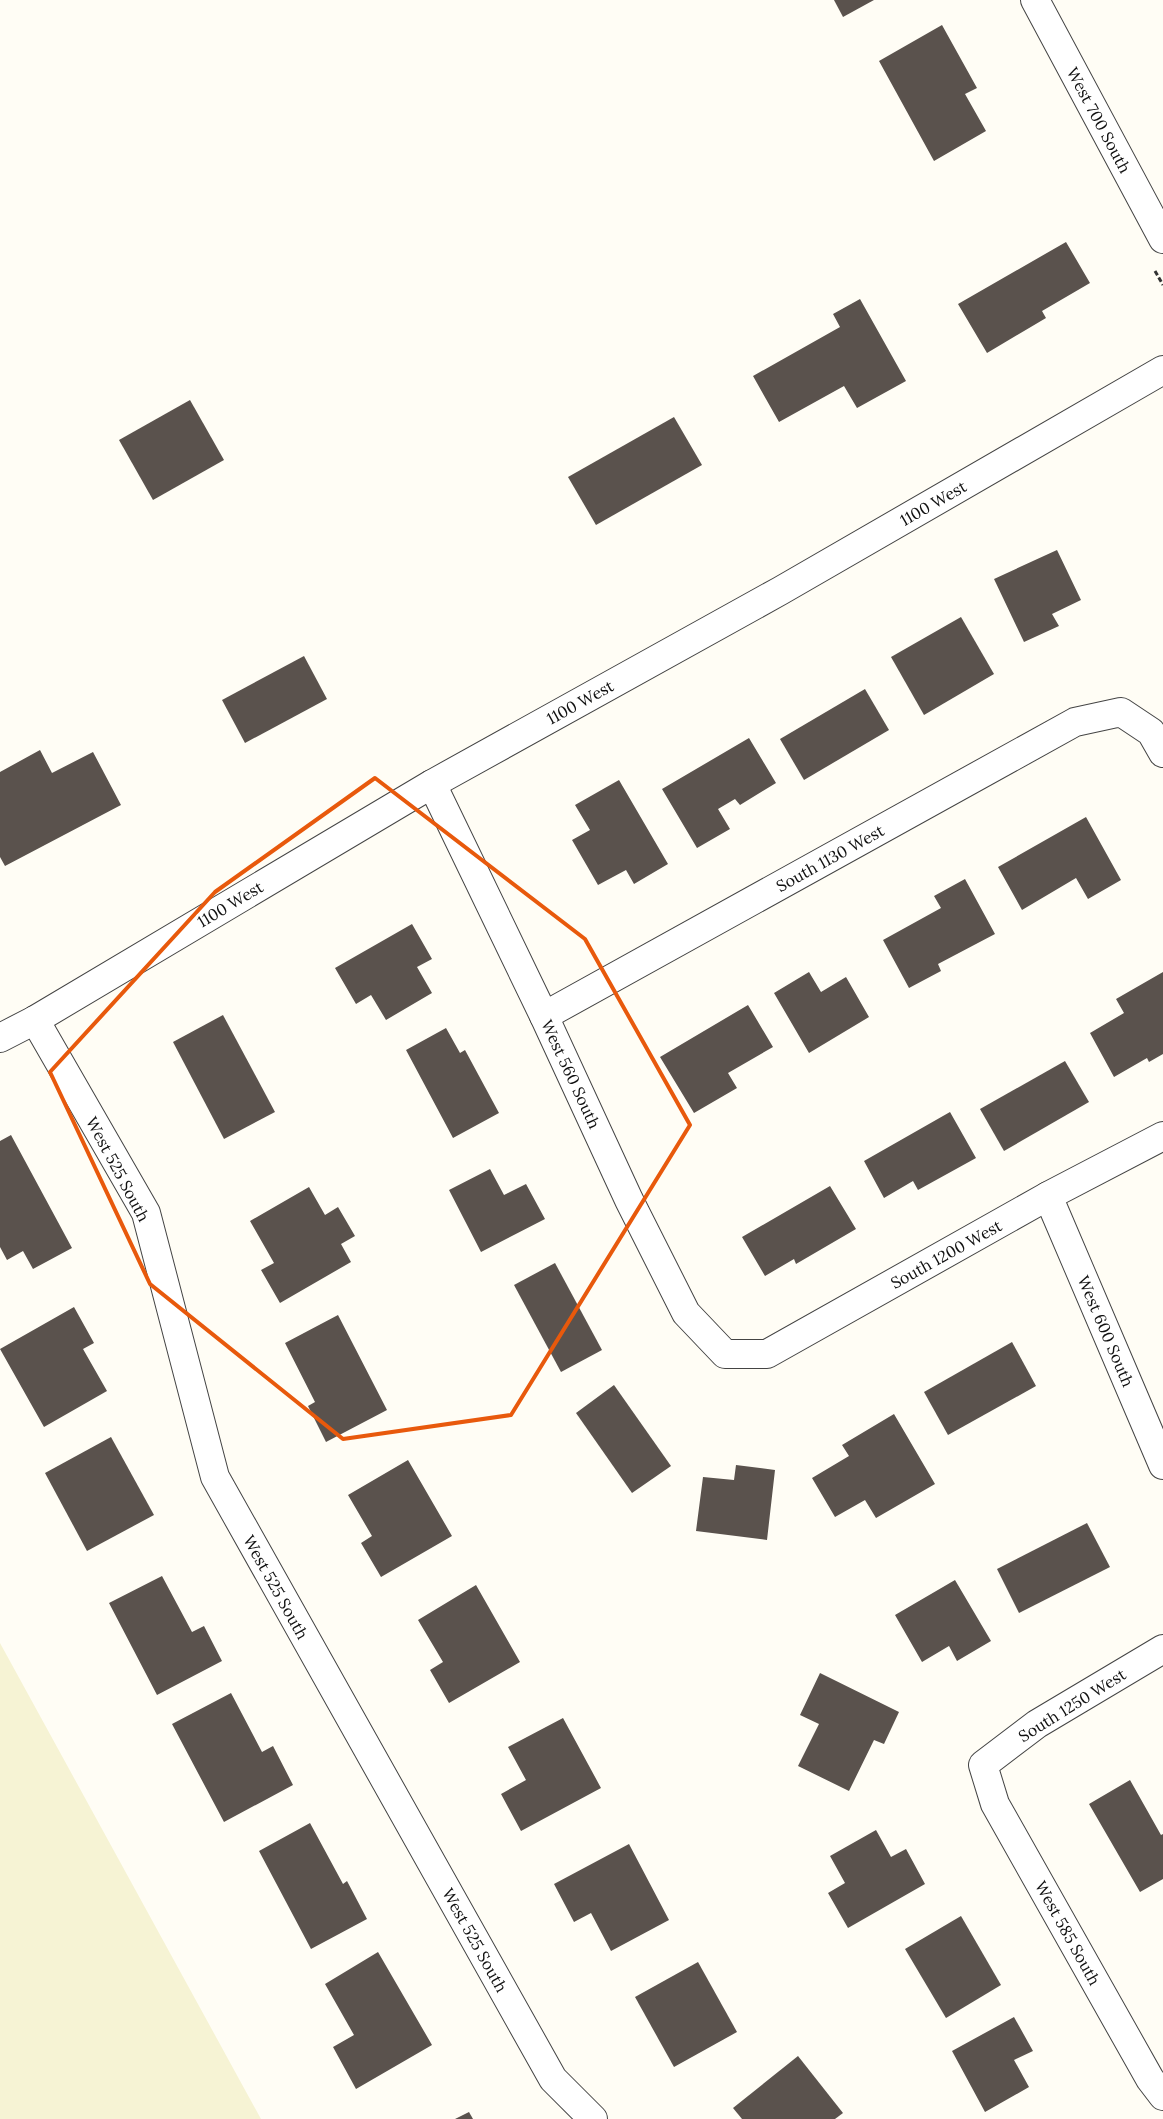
<svg xmlns="http://www.w3.org/2000/svg" width="1163" height="2119" font-family="Lora,serif">
<style>
.farmland{fill:#f6f3d4}
.building{fill:#5a524d}
.lines{fill:none;stroke-linecap:round;stroke-linejoin:round}
.minor-casing{stroke:#444;stroke-width:30}
.path{stroke:#333;stroke-width:3;stroke-dasharray:5 2.5;stroke-linecap:butt}
.minor{stroke:#fff;stroke-width:28}
.marked{fill:none;stroke:#e8590c;stroke-width:4;stroke-linejoin:round}
.labels{text-anchor:middle;stroke-width:5;stroke-linejoin:round;paint-order:stroke}
.street-label{font-size:16px;fill:#111;stroke:#fff}
</style>
<rect width="100%" height="100%" fill="#fffdf5"/>
<path class="farmland" d="M0,1643L261,2119H0Z"/>
<g class="building">
<path d="M834,0H874L843,17Z"/>
<path d="M942,25L977,88L965,94L986,131L934,161L879,61Z"/>
<path d="M1066,242L1090,283L1042,311L1046,318L987,353L958,304Z"/>
<path d="M860,299L906,381L857,408L844,386L779,422L753,376L840,327L833,314Z"/>
<path d="M190,400L224,460L153,500L119,440Z"/>
<path d="M674,417L702,465L596,525L568,477Z"/>
<path d="M1057,550L1081,600L1052,614L1059,626L1024,642L994,579Z"/>
<path d="M961,617L994,674L924,715L891,657Z"/>
<path d="M304,656L327,699L245,743L222,700Z"/>
<path d="M865,689L889,730L804,780L780,739Z"/>
<path d="M749,738L776,783L740,805L735,799L718,809L730,829L697,848L662,789Z"/>
<path d="M40,750L52,773L93,752L121,805L5,866L0,857V772Z"/>
<path d="M619,780L668,864L634,884L626,870L598,885L572,840L590,830L575,805Z"/>
<path d="M1086,817L1121,880L1088,899L1076,878L1022,910L998,867Z"/>
<path d="M965,879L995,934L938,964L941,971L909,988L883,940L941,908L934,896Z"/>
<path d="M412,924L432,959L417,967L432,993L386,1020L371,995L356,1004L335,968Z"/>
<path d="M809,972L821,992L846,977L869,1017L809,1053L774,993Z"/>
<path d="M1163,972V1054L1149,1062L1147,1058L1114,1077L1090,1033L1124,1013L1116,999Z"/>
<path d="M748,1005L773,1047L728,1073L737,1088L694,1113L660,1057Z"/>
<path d="M223,1015L275,1112L224,1139L173,1042Z"/>
<path d="M446,1028L460,1053L465,1050L499,1113L453,1138L406,1050Z"/>
<path d="M1065,1061L1089,1102L1004,1151L980,1109Z"/>
<path d="M950,1112L976,1158L918,1190L913,1181L884,1198L864,1161Z"/>
<path d="M11,1135L72,1248L33,1269L23,1251L7,1260L0,1247V1141Z"/>
<path d="M490,1169L504,1195L526,1184L545,1219L481,1252L449,1190Z"/>
<path d="M830,1186L856,1229L796,1264L794,1259L765,1276L742,1237Z"/>
<path d="M309,1187L325,1215L338,1207L355,1236L341,1244L351,1262L280,1303L261,1270L274,1263L250,1221Z"/>
<path d="M555,1263L602,1350L561,1372L514,1285Z"/>
<path d="M74,1307L94,1343L83,1349L107,1391L44,1427L0,1349Z"/>
<path d="M338,1315L387,1410L326,1442L308,1406L315,1402L285,1343Z"/>
<path d="M1012,1342L1036,1386L948,1435L924,1392Z"/>
<path d="M614,1385L671,1466L632,1493L576,1413Z"/>
<path d="M894,1414L935,1484L876,1518L865,1500L835,1517L812,1478L849,1456L842,1445Z"/>
<path d="M111,1437L154,1515L87,1551L45,1473Z"/>
<path d="M408,1460L452,1536L381,1577L361,1543L372,1536L348,1495Z"/>
<path d="M736,1465L775,1470L767,1540L696,1531L703,1477L734,1480Z"/>
<path d="M1087,1523L1110,1567L1019,1613L997,1569Z"/>
<path d="M162,1576L192,1632L204,1626L222,1661L157,1695L109,1603Z"/>
<path d="M955,1580L991,1641L957,1661L949,1646L922,1662L895,1615Z"/>
<path d="M476,1585L520,1662L449,1703L430,1670L443,1662L418,1620Z"/>
<path d="M820,1673L899,1712L884,1744L874,1740L849,1791L798,1766L819,1724L800,1715Z"/>
<path d="M231,1693L262,1752L273,1746L293,1785L224,1822L172,1724Z"/>
<path d="M563,1718L601,1788L521,1831L501,1794L526,1780L508,1747Z"/>
<path d="M1130,1780L1161,1835L1163,1834V1879L1140,1892L1089,1804Z"/>
<path d="M310,1823L343,1884L347,1881L367,1919L311,1949L259,1851Z"/>
<path d="M876,1830L891,1857L906,1849L925,1884L848,1928L828,1893L845,1883L830,1856Z"/>
<path d="M629,1844L669,1920L611,1951L591,1913L574,1922L554,1884Z"/>
<path d="M961,1916L1001,1985L946,2018L905,1949Z"/>
<path d="M378,1952L432,2045L356,2089L333,2047L354,2035L325,1984Z"/>
<path d="M698,1962L737,2032L674,2067L635,1997Z"/>
<path d="M1014,2017L1033,2051L1014,2060L1029,2087L985,2112L952,2051Z"/>
<path d="M798,2056L843,2113L835,2119H742L733,2108Z"/>
<path d="M469,2112L473,2119H455Z"/>
</g>
<g class="lines">
<g class="minor-casing">
<g id="minor">
<path d="M1035,0L1163,239"/>
<path d="M432,784L544,1016L629,1200L686,1313L725,1354H767L1048,1196L1163,1136"/>
<path d="M544,1016L1075,722L1121,712L1151,732L1163,753"/>
<path d="M35,1020L146,1213L215,1477L553,2079L593,2119"/>
<path d="M0,1038L35,1020L432,784L780,591L1163,370"/>
<path d="M1048,1196L1163,1465"/>
<path d="M1163,1649L1037,1724L983,1765L995,1804L1150,2079L1163,2096"/>
</g>
</g>
<path class="path" d="M1155,271L1163,285"/>
<use href="#minor" class="minor"/>
</g>
<path class="marked" d="M375,778L585,939L690,1125L511,1415L343,1439L150,1284L50,1072L215,892Z"/>
<g class="labels">
<g class="street-label">
<text transform="translate(1099 120) rotate(62)" y="6">West 700 South</text>
<text transform="translate(933 503) rotate(-30)" y="6">1100 West</text>
<text transform="translate(580 702) rotate(-29)" y="6">1100 West</text>
<text transform="translate(830 858) rotate(-29)" y="6">South 1130 West</text>
<text transform="translate(230 904) rotate(-31)" y="6">1100 West</text>
<text transform="translate(571 1074) rotate(65)" y="6">West 560 South</text>
<text transform="translate(118 1169) rotate(62)" y="6">West 525 South</text>
<text transform="translate(946 1254) rotate(-29)" y="6">South 1200 West</text>
<text transform="translate(1106 1331) rotate(67)" y="6">West 600 South</text>
<text transform="translate(276 1587) rotate(61)" y="6">West 525 South</text>
<text transform="translate(1072 1705) rotate(-32)" y="6">South 1250 West</text>
<text transform="translate(1068 1933) rotate(61)" y="6">West 585 South</text>
<text transform="translate(475 1940) rotate(61)" y="6">West 525 South</text>
</g>
</g>
</svg>
